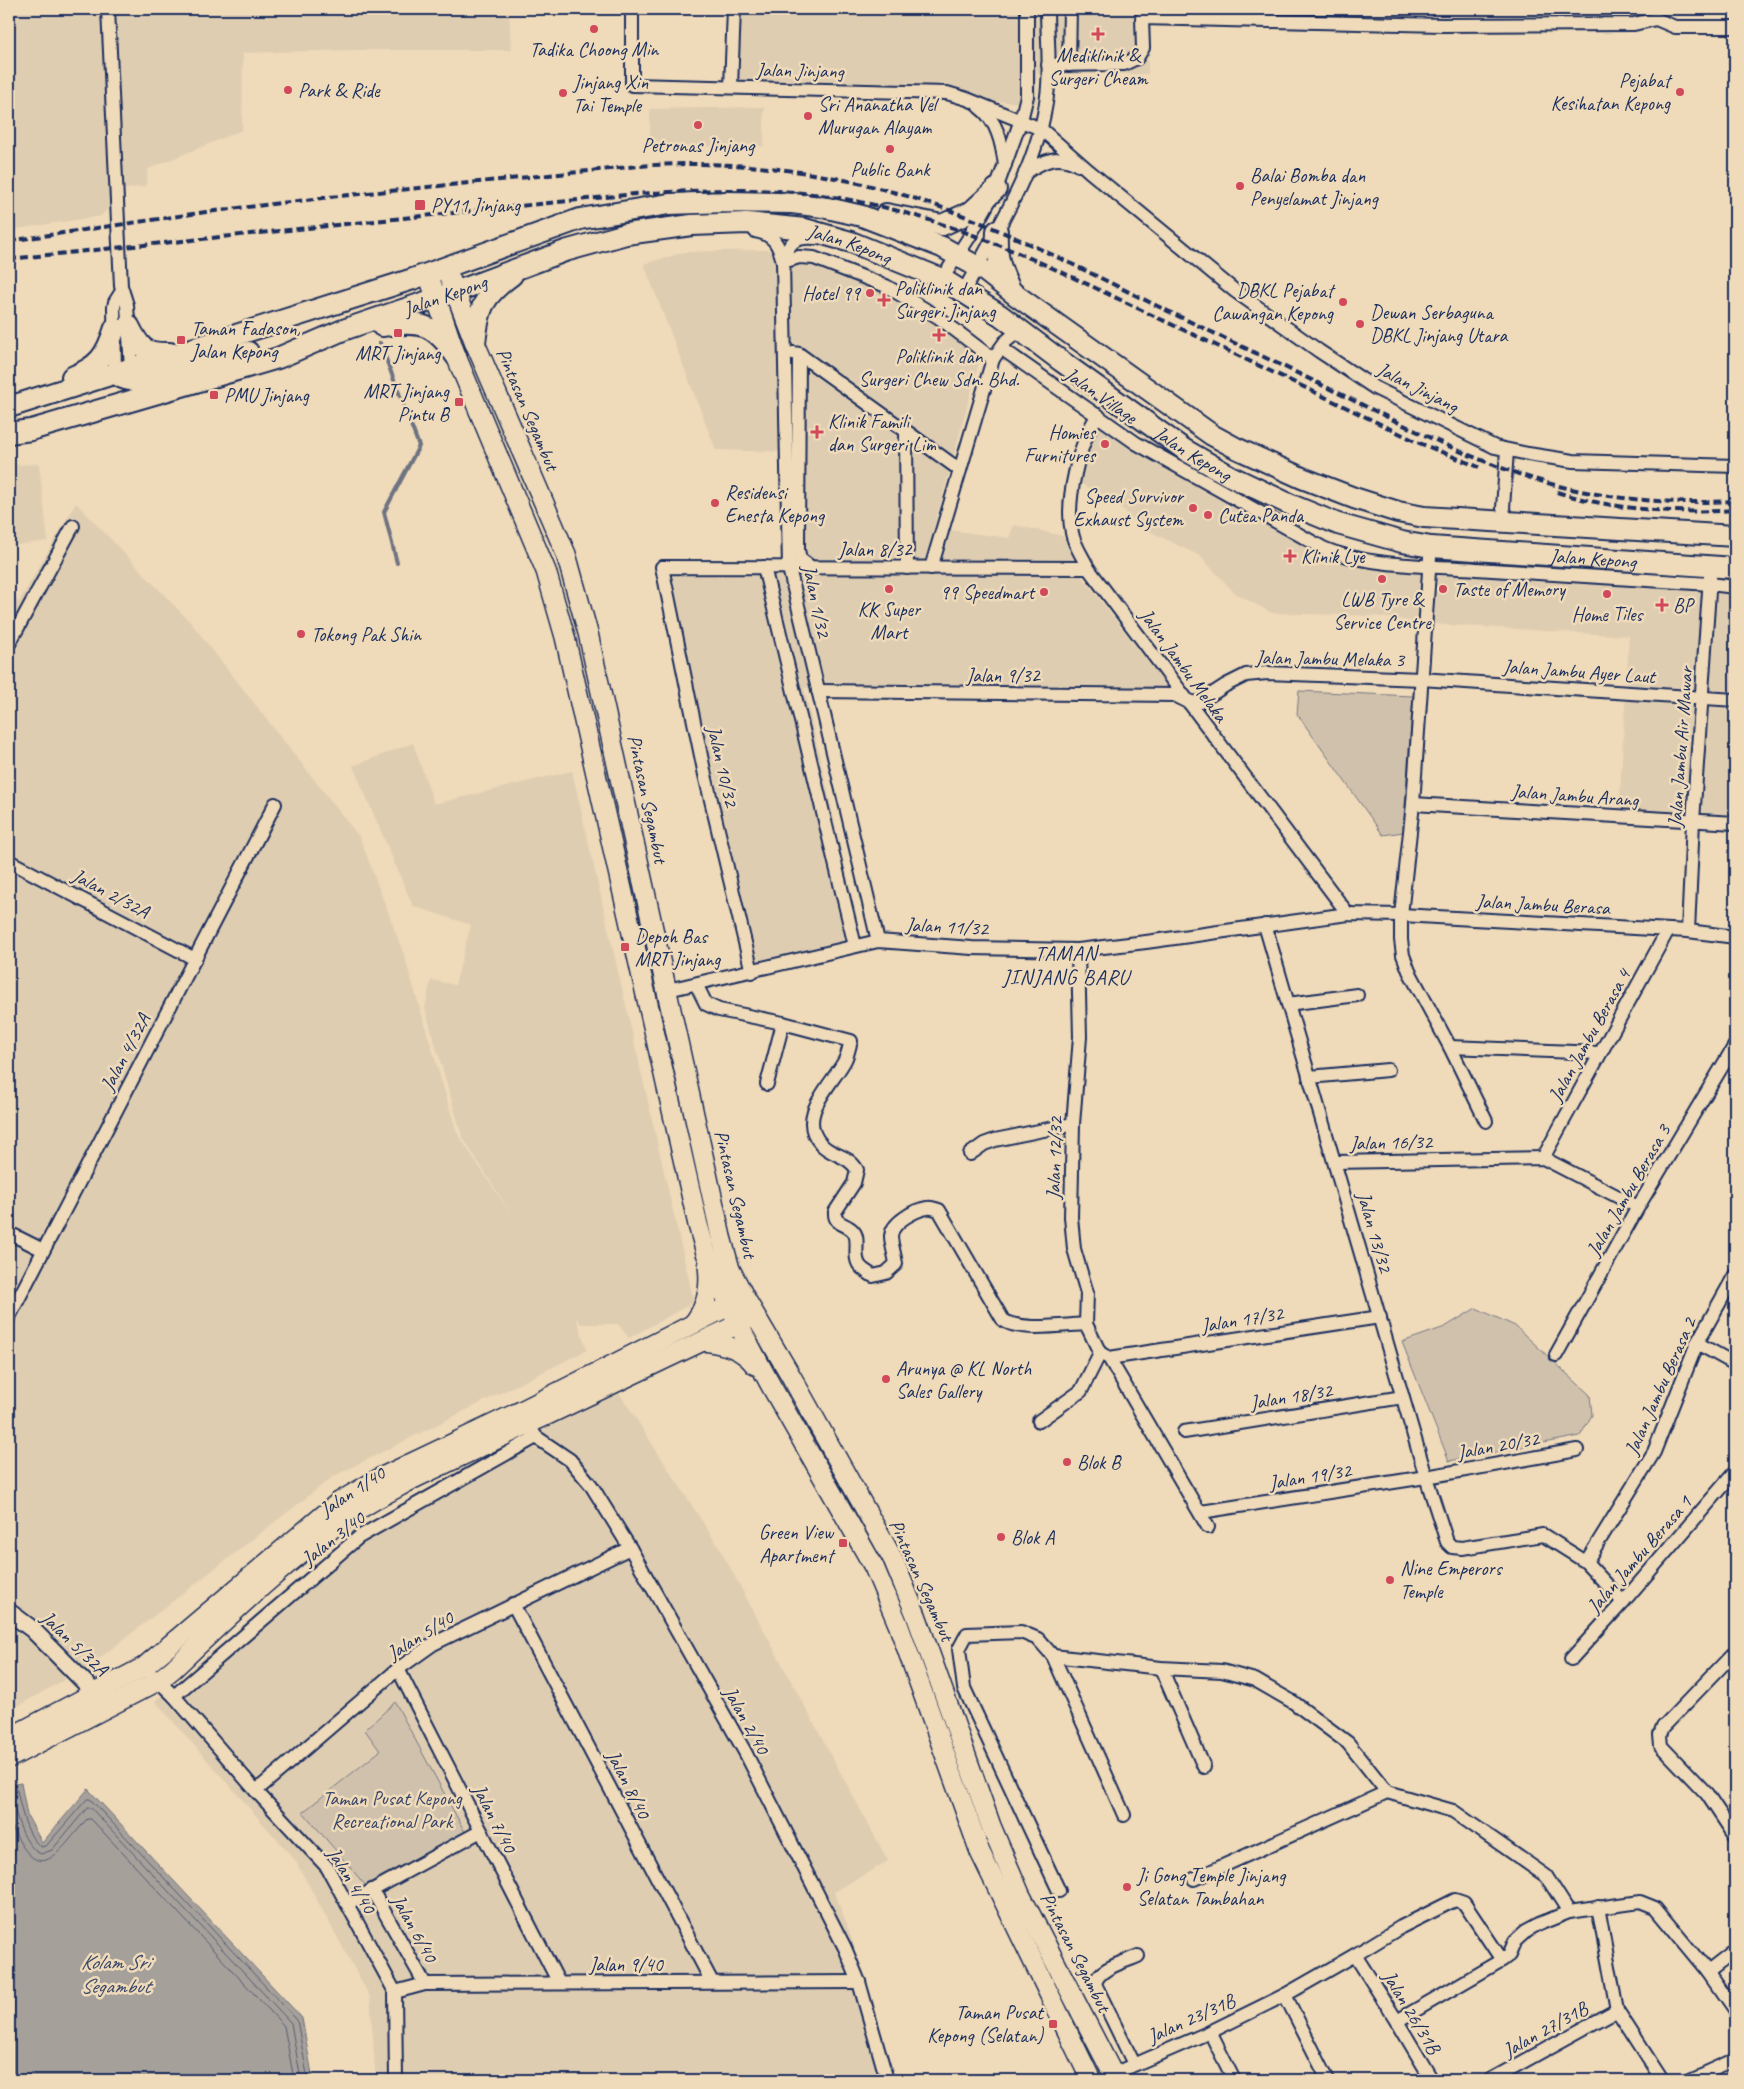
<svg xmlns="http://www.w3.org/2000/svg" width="1744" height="2089" font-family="Caveat,sans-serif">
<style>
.built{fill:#dfcdb2}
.green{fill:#d0c1ac;stroke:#767885}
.water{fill:#a6a09a;stroke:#6e7382}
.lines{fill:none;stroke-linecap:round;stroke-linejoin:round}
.shore{stroke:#535c76;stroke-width:1}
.stream{stroke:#6e7382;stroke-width:4}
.minor-casing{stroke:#1b2f5e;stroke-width:16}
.tertiary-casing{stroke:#1b2f5e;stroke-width:20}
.secondary-casing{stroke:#1b2f5e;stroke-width:22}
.primary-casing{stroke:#1b2f5e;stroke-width:24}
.minor{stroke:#efdab9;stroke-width:12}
.tertiary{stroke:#efdab9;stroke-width:16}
.secondary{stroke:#efdab9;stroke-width:19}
.primary{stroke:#efdab9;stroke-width:20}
.rail{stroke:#1b2f5e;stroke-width:4;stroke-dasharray:8 4;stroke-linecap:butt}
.poi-dot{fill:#d1495b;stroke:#efdab9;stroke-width:2}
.labels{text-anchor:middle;stroke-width:5;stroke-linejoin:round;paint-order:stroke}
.poi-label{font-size:20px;fill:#1b2f5e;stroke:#efdab9;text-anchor:start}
.street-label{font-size:20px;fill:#1b2f5e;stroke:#efdab9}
.park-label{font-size:20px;fill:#36456a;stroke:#efdab9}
.neighbourhood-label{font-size:21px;letter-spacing:1px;fill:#1b2f5e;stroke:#efdab9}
.water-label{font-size:21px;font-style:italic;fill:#37466a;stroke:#efdab9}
</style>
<rect width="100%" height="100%" fill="#efdab9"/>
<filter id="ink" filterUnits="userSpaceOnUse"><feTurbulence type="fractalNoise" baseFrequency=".02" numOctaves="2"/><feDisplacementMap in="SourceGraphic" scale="10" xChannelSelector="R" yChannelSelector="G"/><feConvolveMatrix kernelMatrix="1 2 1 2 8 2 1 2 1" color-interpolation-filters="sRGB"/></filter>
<g filter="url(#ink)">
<g class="built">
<path d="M9,9H509L511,50H354L243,53L242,130L148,169L146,186L125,189L101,216L9,230Z"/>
<path d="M736,9H1146L1148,74H1037V103L732,94Z"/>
<path d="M764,107V146L650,147V109Z"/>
<path d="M802,249L872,270L981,355L934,528L1009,538L1014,525L1063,536L1081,575L1169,689L804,688L861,937L757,965L669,576L799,575L793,452L716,450L644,264L685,252Z"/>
<path d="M1099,422L1322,552L1735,591V819L1619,812L1629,636L1432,624L1374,616L1272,613L1235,593L1200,556L1141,527L1117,504L1078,482Z"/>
<path d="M39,464L48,541L9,546V465Z"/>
<path d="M76,503L191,623L360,838L404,955L457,1133L516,1222L462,1136L425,1008L431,980L455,985L471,925L413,906L353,766L413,743L434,804L572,771L694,1302L629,1338L618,1324H581L576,1317L587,1350L334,1476L92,1664L9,1711V597L19,602Z"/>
<path d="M618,1391L720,1549L888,1861L834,1892L848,1927L896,2080H376L370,1997L295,1860L155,1701L355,1529Z"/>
</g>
<g class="green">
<path d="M1299,691L1413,696L1403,832L1383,835L1297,714Z"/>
<path d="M1476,1308L1515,1326L1590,1395L1592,1415L1580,1436L1449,1461L1402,1342L1445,1327Z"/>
<path d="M395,1702L465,1832L365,1885L303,1812L380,1751L365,1730Z"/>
</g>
<path class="water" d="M21,1783L27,1815L42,1843L88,1789L302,2018L313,2080H9V1785Z"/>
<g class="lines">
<g class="shore">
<path d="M9,1789L17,1790C20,1805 27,1840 42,1847L47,1845L87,1799H90L297,2020L308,2080"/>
<path d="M9,1796L12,1797C15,1813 24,1848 41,1854L52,1850L87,1808H91L291,2023L301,2080"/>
<path d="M9,1820C38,1888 53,1859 87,1819H91L284,2026L294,2080"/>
</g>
<path class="stream" d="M380,343L419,446L384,512L397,563"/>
<g class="minor-casing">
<g id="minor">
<path d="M108,9L121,286L127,305L131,368"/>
<path d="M632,9V85L947,93L967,99L1041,129L1089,171L1235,291L1319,351L1375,388L1495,447L1528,454L1573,461L1735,466"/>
<path d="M1656,19L1675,27H1735"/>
<path d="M1048,65L1124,64L1137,58L1143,48L1142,18L1442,25L1634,24L1656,19"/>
<path d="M1069,65L1070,9"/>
<path d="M731,87L734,9"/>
<path d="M979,107C997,120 1002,143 1005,165"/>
<path d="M1025,173C1043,161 1058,153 1078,165"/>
<path d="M755,231C774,234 779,245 783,262L789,568L878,941"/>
<path d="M783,262L799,257L814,258L886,286L938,317L993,359"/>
<path d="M783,262C789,242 794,236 816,238"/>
<path d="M942,279L968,239L996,189L1021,120L1027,96V9"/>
<path d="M964,291C997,229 1038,168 1047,96C1051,68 1047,37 1047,9"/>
<path d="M1001,348L1136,443L1323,548C1364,566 1430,566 1476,569C1554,574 1632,579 1710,584L1735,587"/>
<path d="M793,353L799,354L960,470"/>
<path d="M799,354L798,550L800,559L812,568"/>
<path d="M115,373L114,307L115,302L122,291"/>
<path d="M1098,415C1079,442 1065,501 1072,533C1074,545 1083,557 1088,568L1348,914"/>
<path d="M906,431L907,568"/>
<path d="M1507,450L1503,508L1505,517L1513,522"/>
<path d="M1430,557L1413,804L1401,915V940L1403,955L1409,971L1450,1047L1486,1121"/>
<path d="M764,567L855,946"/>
<path d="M931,568L993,359L1005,342L1020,330"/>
<path d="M9,644L73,526"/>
<path d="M818,691L1174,695L1186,701L1198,703L1226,685L1246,675L1267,673L1421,679L1735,700"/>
<path d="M1413,804L1735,823"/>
<path d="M9,861L195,959"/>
<path d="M1265,925L1426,1477L1447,1542L1452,1547L1462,1548L1543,1535L1586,1562L1623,1602"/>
<path d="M1688,931L1693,821L1710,577"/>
<path d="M1078,950L1080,1037L1073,1124L1071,1217L1074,1249L1087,1293L1086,1324L1100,1353L1109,1358L1208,1527"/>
<path d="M752,972L705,775L662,567L1088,568"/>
<path d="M696,984L706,1004L719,1010L783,1023L851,1041C849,1047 848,1054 845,1060C832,1085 795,1116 821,1144C831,1156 848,1154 857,1170L854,1183L835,1212C834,1225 846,1223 853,1231C861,1239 852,1256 860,1266C863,1270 869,1273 873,1276L886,1273L896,1264C895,1255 891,1244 891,1236C892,1222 915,1210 927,1208C932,1207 935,1209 939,1210L1003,1320C1020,1332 1064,1325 1086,1324"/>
<path d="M668,990L878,941L972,948L1078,950L1146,942L1348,914L1401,915L1688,931L1735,937"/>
<path d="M1288,1004L1357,995"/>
<path d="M1450,1047L1600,1053"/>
<path d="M1309,1077L1388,1070"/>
<path d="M767,1084L783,1023"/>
<path d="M970,1154L984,1144L995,1140L1073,1124"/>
<path d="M1543,1158L1668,930"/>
<path d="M1335,1162L1543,1158L1638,1207"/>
<path d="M9,1233L43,1250"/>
<path d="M9,1317L275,804"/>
<path d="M1697,1343L1735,1364"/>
<path d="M1556,1355L1638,1207L1735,1045"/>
<path d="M1109,1358L1380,1317"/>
<path d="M525,1419L536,1437L570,1460L591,1485L630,1548L745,1752L845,1948L859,1982L887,2080"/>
<path d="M1039,1421L1081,1391L1100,1353"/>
<path d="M1184,1432L1403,1397"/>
<path d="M1201,1512L1426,1477L1577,1450"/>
<path d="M1586,1562L1654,1452L1697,1343L1735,1275"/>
<path d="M513,1604L712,1982"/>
<path d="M1735,1652L1663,1727L1660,1735L1661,1746L1707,1794L1735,1836"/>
<path d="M1053,1656L1161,1668L1222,1671L1255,1680L1293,1702L1348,1743L1387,1792"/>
<path d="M1571,1659L1623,1602L1735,1472"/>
<path d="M1161,1668L1204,1767"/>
<path d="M398,1669L559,1983"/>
<path d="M152,1675L174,1696L256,1791L327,1867L395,1992L396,2080"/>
<path d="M174,1696L359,1537L536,1437"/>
<path d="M256,1791L398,1669L433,1644L630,1548"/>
<path d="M1194,1879L1387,1792L1453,1811L1546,1876L1569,1912"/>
<path d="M372,1890L425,1984"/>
<path d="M1059,1891L964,1688L959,1649L967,1634L1021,1632L1038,1639L1053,1656L1124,1815"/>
<path d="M347,1904L481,1831"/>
<path d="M1598,1907L1617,2010L1662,2080"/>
<path d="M1355,1955L1401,1927L1455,1900L1464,1903L1502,1960"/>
<path d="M1708,1972L1735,1951"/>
<path d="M395,1992L425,1984L859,1982"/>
<path d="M1285,1995L1328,2080"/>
<path d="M1397,2021L1502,1960L1509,1955L1515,1941L1526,1931L1539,1924L1569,1912L1640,1902L1655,1908L1708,1972L1735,2011"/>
<path d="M1210,2032L1234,2080"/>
<path d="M1134,2064L1095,1984C1098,1968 1125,1962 1138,1956"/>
<path d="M1113,2074L1210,2032L1285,1995L1355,1955L1397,2021L1432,2080"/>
<path d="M1490,2080L1617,2010"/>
<path d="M1690,2080L1735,2060"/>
</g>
</g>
<g class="tertiary-casing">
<path id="tertiary" d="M9,1612L32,1629L104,1702"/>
</g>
<g class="secondary-casing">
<g id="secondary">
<path d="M446,268L475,343L566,554L588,633L721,1237L730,1269L745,1298L791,1376L893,1559L916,1615L991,1826L1020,1894L1116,2080"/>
<path d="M428,274L456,356L546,571L565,637L698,1225L706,1253L738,1324L770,1384L874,1567L898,1624L980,1852L1091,2080"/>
<path d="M693,1324C707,1307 711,1288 708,1266"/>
<path d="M704,1341C725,1344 742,1348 755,1365"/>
<path d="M9,1738L144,1667L339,1502L380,1478L521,1411L739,1301"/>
<path d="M9,1758L158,1681L173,1669C229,1616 286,1561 349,1516C370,1501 393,1490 415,1478L749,1319"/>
</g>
</g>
<g class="primary-casing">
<g id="primary">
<path d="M886,214L942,225L971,212L996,189"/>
<path d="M997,231C996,255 999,267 1010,289"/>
<path d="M129,326C140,348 144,354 170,353"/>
<path d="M382,326C420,321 433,322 456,356"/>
<path d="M475,343C479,308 482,297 512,275"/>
<path d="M115,373C124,382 138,381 149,380L248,352"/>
<path d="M72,377C99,366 106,356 115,328"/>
<path d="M9,407L413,279L580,219L669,204L726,202L792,203L823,207L862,216L942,247L985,271L1017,296L1212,435L1236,448L1302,478L1354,498L1398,512L1424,517L1735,536"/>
<path id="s1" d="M9,433L31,430L278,358L343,330L455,292L565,251L626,234L692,225L747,223L805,229L851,242L942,279L1000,315L1061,361L1185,450L1230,476L1289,504L1338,524L1402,542L1431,547L1735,568"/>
</g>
</g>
<use href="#minor" class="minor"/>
<use href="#tertiary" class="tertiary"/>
<use href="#secondary" class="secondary"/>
<use href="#primary" class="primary"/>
<g class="rail">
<path d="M9,241L206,212L339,196L639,166C746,158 853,174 954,212C1016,236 1076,266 1135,295C1200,327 1265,357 1330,389C1407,426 1483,468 1567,488C1623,501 1678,504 1735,501"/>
<path d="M9,259L635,194C704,190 772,186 840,198C954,218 1052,267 1156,317C1243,358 1330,399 1417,442L1479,467"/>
<path d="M1557,492C1613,510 1677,514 1735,510"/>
</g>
</g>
</g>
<g class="poi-dot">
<circle cx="594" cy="29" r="5"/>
<path d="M1095.5 26.5h5v5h5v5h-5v5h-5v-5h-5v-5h5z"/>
<circle cx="288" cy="90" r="5"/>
<circle cx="1680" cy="92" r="5"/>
<circle cx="563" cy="93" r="5"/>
<circle cx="808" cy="116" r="5"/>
<circle cx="698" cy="125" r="5"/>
<circle cx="890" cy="149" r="5"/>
<circle cx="1240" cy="186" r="5"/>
<rect x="414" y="199" width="12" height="12" rx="2.5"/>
<circle cx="870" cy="293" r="5"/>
<path d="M881.5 292.5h5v5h5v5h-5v5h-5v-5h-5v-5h5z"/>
<circle cx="1343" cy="302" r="5"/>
<circle cx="1360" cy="324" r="5"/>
<rect x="393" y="328" width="10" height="10" rx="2.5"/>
<path d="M936.5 327.5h5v5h5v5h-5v5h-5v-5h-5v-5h5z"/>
<rect x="176" y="335" width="10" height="10" rx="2.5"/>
<rect x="209" y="390" width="10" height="10" rx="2.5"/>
<rect x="454" y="397" width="10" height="10" rx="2.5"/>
<path d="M814.5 424.5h5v5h5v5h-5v5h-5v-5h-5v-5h5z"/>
<circle cx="1105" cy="444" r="5"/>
<circle cx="715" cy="503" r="5"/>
<circle cx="1193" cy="508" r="5"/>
<circle cx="1208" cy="515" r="5"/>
<path d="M1287.5 548.5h5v5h5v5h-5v5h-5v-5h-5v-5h5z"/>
<circle cx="1382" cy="579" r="5"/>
<circle cx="889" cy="589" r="5"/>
<circle cx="1443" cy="589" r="5"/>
<circle cx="1044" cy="592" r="5"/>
<circle cx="1607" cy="594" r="5"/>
<path d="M1659.5 597.5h5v5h5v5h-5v5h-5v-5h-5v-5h5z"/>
<circle cx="301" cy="634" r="5"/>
<rect x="620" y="942" width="10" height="10" rx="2.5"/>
<circle cx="886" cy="1379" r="5"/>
<circle cx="1067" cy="1462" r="5"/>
<circle cx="1001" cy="1537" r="5"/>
<rect x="838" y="1538" width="10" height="10" rx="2.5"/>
<circle cx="1390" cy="1580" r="5"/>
<circle cx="1127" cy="1887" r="5"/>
<rect x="1048" y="2019" width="10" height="10" rx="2.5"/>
</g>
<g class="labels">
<g class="poi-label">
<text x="594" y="56" text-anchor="middle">Tadika Choong Min</text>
<text x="1098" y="62" text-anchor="middle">Mediklinik &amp;<tspan x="1098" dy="23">Surgeri Cheam</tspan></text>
<text x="1670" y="87" text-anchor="end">Pejabat<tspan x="1670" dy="23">Kesihatan Kepong</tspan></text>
<text x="573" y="89">Jinjang Xin<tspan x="573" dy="23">Tai Temple</tspan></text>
<text x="298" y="97">Park &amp; Ride</text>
<text x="818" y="111">Sri Ananatha Vel<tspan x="818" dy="23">Murugan Alayam</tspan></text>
<text x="698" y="152" text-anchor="middle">Petronas Jinjang</text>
<text x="890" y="176" text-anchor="middle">Public Bank</text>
<text x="1250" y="182">Balai Bomba dan<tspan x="1250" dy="23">Penyelamat Jinjang</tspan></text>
<text x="431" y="212">PY11 Jinjang</text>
<text x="895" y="295">Poliklinik dan<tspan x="895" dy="23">Surgeri Jinjang</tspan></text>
<text x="1333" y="297" text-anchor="end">DBKL Pejabat<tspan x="1333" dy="23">Cawangan Kepong</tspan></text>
<text x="860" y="300" text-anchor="end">Hotel 99</text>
<text x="1370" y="319">Dewan Serbaguna<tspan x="1370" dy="23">DBKL Jinjang Utara</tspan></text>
<text x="191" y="335">Taman Fadason,<tspan x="191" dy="23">Jalan Kepong</tspan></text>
<text x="398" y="360" text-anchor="middle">MRT Jinjang</text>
<text x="939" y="363" text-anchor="middle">Poliklinik dan<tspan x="939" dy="23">Surgeri Chew Sdn. Bhd.</tspan></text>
<text x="449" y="398" text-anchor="end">MRT Jinjang<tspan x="449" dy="23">Pintu B</tspan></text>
<text x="224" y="402">PMU Jinjang</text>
<text x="828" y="428">Klinik Famili<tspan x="828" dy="23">dan Surgeri Lim</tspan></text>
<text x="1095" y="439" text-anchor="end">Homies<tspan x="1095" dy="23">Furnitures</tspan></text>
<text x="725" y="499">Residensi<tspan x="725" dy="23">Enesta Kepong</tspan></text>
<text x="1183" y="503" text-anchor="end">Speed Survivor<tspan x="1183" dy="23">Exhaust System</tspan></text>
<text x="1218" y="522">Cutea Panda</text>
<text x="1301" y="563">Klinik Lye</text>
<text x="1453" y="596">Taste of Memory</text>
<text x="1034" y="599" text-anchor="end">99 Speedmart</text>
<text x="1382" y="606" text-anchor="middle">LWB Tyre &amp;<tspan x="1382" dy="23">Service Centre</tspan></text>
<text x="1673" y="612">BP</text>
<text x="889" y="616" text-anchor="middle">KK Super<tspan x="889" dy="23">Mart</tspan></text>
<text x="1607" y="621" text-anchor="middle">Home Tiles</text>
<text x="311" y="641">Tokong Pak Shin</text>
<text x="635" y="943">Depoh Bas<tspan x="635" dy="23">MRT Jinjang</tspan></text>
<text x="896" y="1375">Arunya @ KL North<tspan x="896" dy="23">Sales Gallery</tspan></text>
<text x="1077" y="1469">Blok B</text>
<text x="833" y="1539" text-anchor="end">Green View<tspan x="833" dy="23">Apartment</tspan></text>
<text x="1011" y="1544">Blok A</text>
<text x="1400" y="1575">Nine Emperors<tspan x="1400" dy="23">Temple</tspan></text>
<text x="1137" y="1882">Ji Gong Temple Jinjang<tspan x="1137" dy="23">Selatan Tambahan</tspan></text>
<text x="1043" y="2019" text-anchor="end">Taman Pusat<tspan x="1043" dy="23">Kepong (Selatan)</tspan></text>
</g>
<g class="street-label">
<text transform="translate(800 70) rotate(1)" y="7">Jalan Jinjang</text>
<text dy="7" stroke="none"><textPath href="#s1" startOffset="876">Jalan Kepong</textPath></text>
<text dy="7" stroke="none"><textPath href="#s1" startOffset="458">Jalan Kepong</textPath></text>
<text transform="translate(1418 387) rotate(27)" y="7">Jalan Jinjang</text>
<text transform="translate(1101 395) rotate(35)" y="7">Jalan Village</text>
<text transform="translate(528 409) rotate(67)" y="7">Pintasan Segambut</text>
<text dy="7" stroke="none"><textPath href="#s1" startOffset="1281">Jalan Kepong</textPath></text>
<text x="875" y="556">Jalan 8/32</text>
<text dy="7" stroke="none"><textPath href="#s1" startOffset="1701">Jalan Kepong</textPath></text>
<text transform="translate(817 601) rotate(78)" y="7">Jalan 1/32</text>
<text transform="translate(1330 658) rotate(1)" y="7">Jalan Jambu Melaka 3</text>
<text transform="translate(1184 665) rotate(54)" y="7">Jalan Jambu Melaka</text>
<text transform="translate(1579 671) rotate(4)" y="7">Jalan Jambu Ayer Laut</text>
<text x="1003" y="682">Jalan 9/32</text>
<text transform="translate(1680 747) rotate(-86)" y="7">Jalan Jambu Air Mawar</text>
<text transform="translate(723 766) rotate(77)" y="7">Jalan 10/32</text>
<text transform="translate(1575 795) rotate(4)" y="7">Jalan Jambu Arang</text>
<text transform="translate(648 799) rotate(78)" y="7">Pintasan Segambut</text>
<text transform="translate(111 893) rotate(28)" y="7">Jalan 2/32A</text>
<text transform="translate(1543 904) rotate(3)" y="7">Jalan Jambu Berasa</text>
<text transform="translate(947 926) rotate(3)" y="7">Jalan 11/32</text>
<text transform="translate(1589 1035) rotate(-61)" y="7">Jalan Jambu Berasa 4</text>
<text transform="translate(125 1052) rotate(-62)" y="7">Jalan 4/32A</text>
<text transform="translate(1391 1142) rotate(-1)" y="7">Jalan 16/32</text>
<text transform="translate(1054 1158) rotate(-88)" y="7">Jalan 12/32</text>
<text transform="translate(1628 1190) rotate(-60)" y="7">Jalan Jambu Berasa 3</text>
<text transform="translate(736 1194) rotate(77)" y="7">Pintasan Segambut</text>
<text transform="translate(1375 1232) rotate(74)" y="7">Jalan 13/32</text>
<text transform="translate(1242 1319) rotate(-9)" y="7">Jalan 17/32</text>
<text transform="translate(1660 1386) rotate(-66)" y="7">Jalan Jambu Berasa 2</text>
<text transform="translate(1291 1396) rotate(-9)" y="7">Jalan 18/32</text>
<text transform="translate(1498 1445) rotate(-10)" y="7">Jalan 20/32</text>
<text transform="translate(1310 1476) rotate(-9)" y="7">Jalan 19/32</text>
<text transform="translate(352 1491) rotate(-33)" y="7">Jalan 1/40</text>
<text transform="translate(333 1538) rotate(-38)" y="7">Jalan 3/40</text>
<text transform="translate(1639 1554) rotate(-49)" y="7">Jalan Jambu Berasa 1</text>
<text transform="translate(922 1580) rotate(66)" y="7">Pintasan Segambut</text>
<text transform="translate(420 1635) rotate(-32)" y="7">Jalan 5/40</text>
<text transform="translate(75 1643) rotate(44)" y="7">Jalan 5/32A</text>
<text transform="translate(747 1720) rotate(61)" y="7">Jalan 2/40</text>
<text transform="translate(629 1784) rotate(63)" y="7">Jalan 8/40</text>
<text transform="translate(495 1818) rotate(63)" y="7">Jalan 7/40</text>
<text transform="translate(352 1880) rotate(58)" y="7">Jalan 4/40</text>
<text transform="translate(415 1928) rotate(61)" y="7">Jalan 6/40</text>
<text transform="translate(1076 1952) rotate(63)" y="7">Pintasan Segambut</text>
<text x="626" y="1971">Jalan 9/40</text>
<text transform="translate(1412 2012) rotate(59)" y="7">Jalan 26/31B</text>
<text transform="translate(1191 2018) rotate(-24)" y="7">Jalan 23/31B</text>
<text transform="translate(1545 2029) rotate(-29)" y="7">Jalan 27/31B</text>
</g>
<g class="park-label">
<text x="392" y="1805">Taman Pusat Kepong<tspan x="392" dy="23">Recreational Park</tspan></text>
</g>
<g class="neighbourhood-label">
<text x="1066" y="960">TAMAN<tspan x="1066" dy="24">JINJANG BARU</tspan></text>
</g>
<g class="water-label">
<text x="115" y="1969">Kolam Sri<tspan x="115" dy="24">Segambut</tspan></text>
</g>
</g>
<rect width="1744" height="2089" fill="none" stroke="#efdab9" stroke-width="30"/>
<rect x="15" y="15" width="1714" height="2059" fill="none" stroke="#1b2f5e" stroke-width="2" filter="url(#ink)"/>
</svg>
